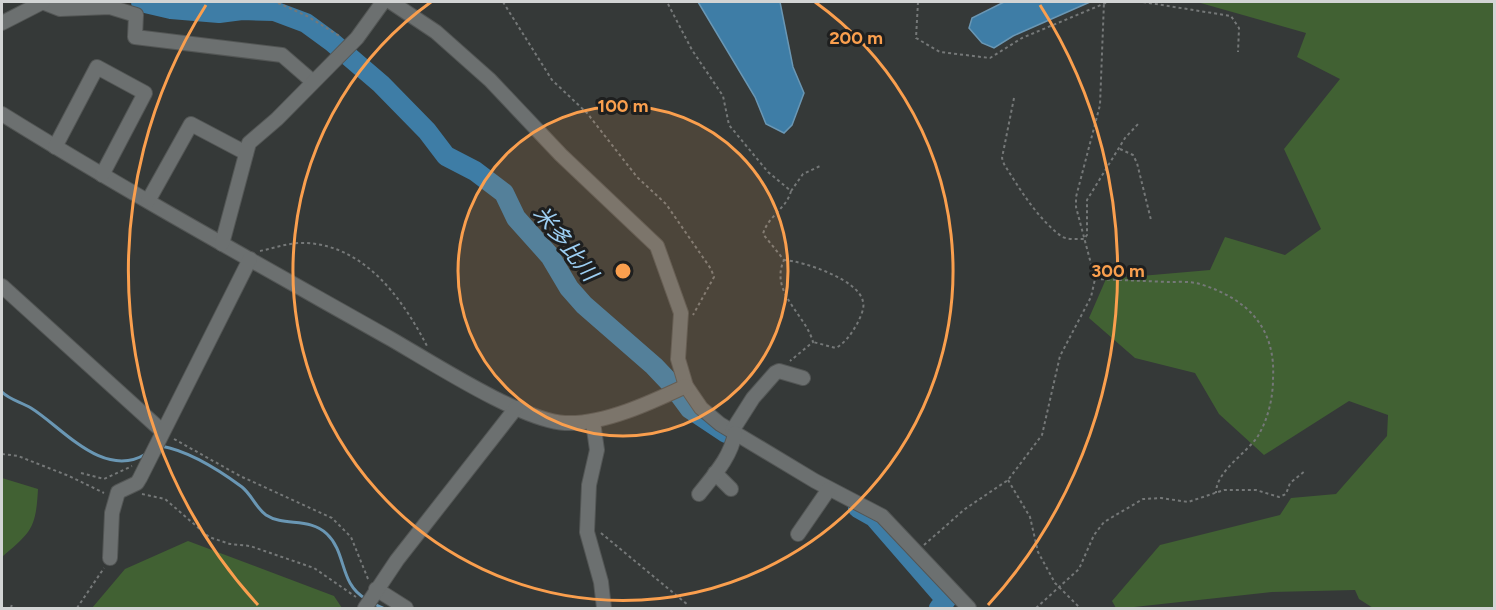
<svg xmlns="http://www.w3.org/2000/svg" width="1496" height="610" font-family="Figtree,'Noto Sans JP',sans-serif">
<style>
.green{fill:#416133}
.water{fill:#3e7da6;stroke:#6a97b4;stroke-width:1.5}
.lines{fill:none;stroke-linecap:round;stroke-linejoin:round}
.stream{stroke:#6a97b4;stroke-width:3}
.river{stroke:#3e7da6;stroke-width:20}
.minor-casing{stroke:#535655;stroke-width:16}
.path{stroke:#757878;stroke-width:2;stroke-dasharray:3 3;stroke-linecap:butt}
.minor{stroke:#6c7070;stroke-width:14}
.ring{fill:none;stroke:#fa9f4e;stroke-width:3}
.labels{text-anchor:middle;stroke-width:6;stroke-linejoin:round;paint-order:stroke}
.water-label{font-size:22px;font-style:italic;fill:#9dcff3;stroke:#1e1f1f}
.centre{fill:#fa9f4e;stroke:#1e1f1f;stroke-width:3}
.ring-label{font-size:18px;text-anchor:middle;font-weight:bold;fill:#fa9f4e;stroke:#1e1f1f;stroke-width:6;stroke-linejoin:round;paint-order:stroke}
</style>
<rect width="100%" height="100%" fill="#353938"/>
<g class="green">
<path d="M1197,2H1494V608H1373L1359,599L1355,590L1272,592L1125,608H1116L1112,601L1160,545L1280,515L1291,498L1336,494L1387,436L1388,415L1349,401L1264,455L1219,414L1195,373L1135,358L1089,318L1106,279L1210,270L1225,237L1285,255L1321,229L1284,149L1340,79L1297,57L1306,33Z"/>
<path d="M2,478L38,489C36,529 31,532 2,557Z"/>
<path d="M188,541L334,596L342,608H92L125,569Z"/>
</g>
<g class="water">
<path d="M698,2H780L793,67L804,93L792,125L784,133L766,124L755,97Z"/>
<path d="M1004,2H1090L1013,36L994,48L982,43L969,28L972,18Z"/>
</g>
<g class="lines">
<g class="stream">
<path d="M2,392C10,400 21,402 31,408C62,427 103,480 146,454"/>
<path d="M161,446C189,451 219,470 242,487C252,495 256,508 266,515C284,527 310,517 327,534C347,553 339,584 366,599"/>
<path d="M374,604L383,608"/>
</g>
<g class="river">
<path d="M141,2L171,9L219,13L242,10L274,11L306,23L332,42L381,84L427,131L446,156L475,171L504,193L516,218L550,256L569,288L584,305L654,366L673,386L690,409L726,433"/>
<path d="M858,508L874,517L946,600L939,608"/>
</g>
<g class="minor-casing">
<g id="minor">
<path d="M42,2L60,9L110,7L136,15L135,37L282,55L312,81"/>
<path d="M391,2L436,32L490,80L561,155L657,246L681,313L678,359L686,386L701,408L720,424L815,481L882,516L969,608"/>
<path d="M2,23L43,2"/>
<path d="M2,114C129,193 260,265 391,339C431,362 522,421 565,423C603,425 652,402 686,386"/>
<path d="M55,147L97,67L145,93L102,175"/>
<path d="M148,201L191,124L246,153"/>
<path d="M222,244L249,143L277,119L357,38L383,2"/>
<path d="M2,286L162,431"/>
<path d="M593,422L597,450L589,485L587,532L601,582L604,608"/>
<path d="M732,431L753,398L775,373L779,371L803,378"/>
<path d="M715,473L731,489"/>
<path d="M699,494C714,475 731,457 735,433"/>
<path d="M798,534L829,489"/>
<path d="M110,558L112,513L118,492L137,483L140,478L250,259"/>
<path d="M376,589L406,608"/>
<path d="M365,608L397,560L516,408"/>
</g>
</g>
<g class="path">
<path d="M503,2L552,80L587,113L637,177L666,204L711,269L714,277L693,315"/>
<path d="M918,2L916,38L940,52L990,58L1022,38L1108,2"/>
<path d="M1143,2L1231,16L1239,28L1238,52"/>
<path d="M278,3L307,16L341,37"/>
<path d="M668,4L692,50L723,96L729,125L768,172L791,191C787,208 768,216 763,234L784,260C769,292 806,315 813,342L790,361"/>
<path d="M1014,98L1002,158L1004,164C1019,188 1037,218 1061,236C1067,240 1076,239 1084,239L1087,235V200L1125,138L1139,123"/>
<path d="M1120,149L1133,155L1137,163L1151,220"/>
<path d="M791,191L803,174L820,166"/>
<path d="M260,251C275,248 290,242 306,243C365,246 402,298 427,346"/>
<path d="M784,260C803,261 860,280 863,302C865,308 860,318 857,324C851,334 847,341 836,348L813,342"/>
<path d="M1095,279C1119,280 1143,281 1168,282C1178,282 1190,281 1200,284C1248,299 1276,328 1273,379C1273,398 1268,419 1258,436C1246,454 1216,471 1216,493"/>
<path d="M174,439L240,476L332,518L351,537L368,579"/>
<path d="M2,454L18,456L69,476L104,493"/>
<path d="M81,473L104,479L132,466"/>
<path d="M1008,480L1030,517L1038,552L1055,583L1080,608"/>
<path d="M142,494L165,499L209,537L230,544L250,546L314,568L356,597"/>
<path d="M601,533L688,605"/>
<path d="M924,545L965,509L1008,480L1042,435L1060,356L1091,297L1095,279L1076,207V197L1100,105L1104,2"/>
<path d="M11,608L12,604"/>
<path d="M77,608L104,568"/>
<path d="M1036,608L1079,569L1094,535L1104,522L1143,499L1161,498L1188,502L1224,490H1256L1279,497L1286,494L1290,483L1305,471"/>
</g>
<use href="#minor" class="minor"/>
</g>
<circle cx="623" cy="271" r="165" fill="#fa9f4e" fill-opacity=".12"/>
<g class="ring">
<circle cx="623" cy="271" r="165"/>
<path d="M815 2A330 330 0 1 1 431 2"/>
<path d="M258 605A495 495 0 0 1 206 5M1040 5A495 495 0 0 1 988 605"/>
</g>
<g class="labels">
<g class="water-label">
<text transform="translate(566 243) rotate(52)" y="8">米多比川</text>
</g>
</g>
<circle cx="623" cy="271" r="9" class="centre"/>
<g class="ring-label">
<text x="856" y="44">200 m</text>
<text x="623" y="112">100 m</text>
<text x="1118" y="277">300 m</text>
</g>
<rect width="1496" height="610" fill="none" stroke="#d2d4d4" stroke-width="6"/>
</svg>
